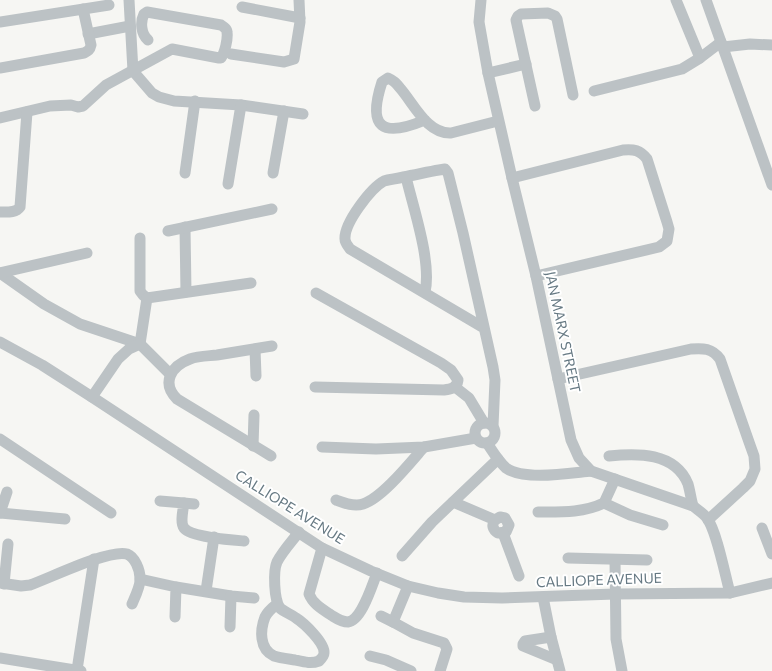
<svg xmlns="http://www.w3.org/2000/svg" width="772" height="671" font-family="Commissioner,sans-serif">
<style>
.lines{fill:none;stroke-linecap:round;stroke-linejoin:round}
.minor{stroke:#bcc2c5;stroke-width:11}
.labels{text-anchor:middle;stroke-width:4;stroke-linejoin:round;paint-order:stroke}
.street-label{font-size:14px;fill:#667983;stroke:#fff}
</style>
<rect width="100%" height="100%" fill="#f6f6f3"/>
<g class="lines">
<g class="minor">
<path d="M129,0L133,71L152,93L159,97L174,101L241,105L303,114"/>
<path d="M481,0L479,22L488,73L512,178L536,276L571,440L579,458L591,471L693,506C698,510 703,513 707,518C717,532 725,575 730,593"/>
<path d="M676,0L700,58"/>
<path d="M706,0L772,185"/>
<path d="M242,7L300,18"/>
<path d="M0,22L109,5"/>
<path d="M88,34L130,26"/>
<path d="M723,47L750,44L772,45"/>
<path d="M231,54L284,62L294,59L300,22L299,0"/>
<path d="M0,68L84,53C88,51 90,50 91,45L83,9"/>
<path d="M488,73L526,64"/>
<path d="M594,91L682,69L700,58L721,42"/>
<path d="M535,106L516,20L518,16L521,14L548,13L555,16L557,19L573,95"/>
<path d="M0,118L50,106L71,105L78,107L83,106L106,85L172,49L219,58H221C225,52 228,39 227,32C227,29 224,27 221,25L147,12L144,14C140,22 141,34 148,40"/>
<path d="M425,120C382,138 367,128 382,82L388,78C393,80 397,84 400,88C414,104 427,134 451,133L498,121"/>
<path d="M185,173L195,101"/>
<path d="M273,173L284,111"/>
<path d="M406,177C413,207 432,262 425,292"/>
<path d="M512,178L623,150C634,149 640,150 647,159L667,222L669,229L667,241L659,247L536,276"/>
<path d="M228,184L241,105"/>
<path d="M0,212C7,212 16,213 20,207L27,112"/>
<path d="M185,227L186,292"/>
<path d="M168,231L272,209"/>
<path d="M140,238V291L143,295L147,298L251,283"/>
<path d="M0,273L44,304L80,324L140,344L170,374"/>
<path d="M0,273L87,253"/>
<path d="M484,328L350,249C348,246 345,243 345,239C344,223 371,188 384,181C390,179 397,179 403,177C415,175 427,172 439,170L445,169L448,173L463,233L493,367L495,380L493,426"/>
<path d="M0,342L42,365L92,397L322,548L371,571L408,586L438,593L464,597L502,598L615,594L730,593L772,583"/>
<path d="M140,344L147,298"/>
<path d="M255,349L256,376"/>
<path d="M558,379L691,349C703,348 712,348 720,359L749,442L754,456L755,469L750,481L743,488L708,520"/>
<path d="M315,387L444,390C451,389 457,388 458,380L451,370L441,363L316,293"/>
<path d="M455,387L469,398L484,423"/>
<path d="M92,397L118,359L129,349L140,344"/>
<circle cx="485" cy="433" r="10"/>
<path d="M0,439L111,513"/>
<path d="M487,443C493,452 498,461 506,468C524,481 570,473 591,471"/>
<path d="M253,446L254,415"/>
<path d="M322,447L376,449L424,447L476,438"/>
<path d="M271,456L177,399C161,383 171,366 190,359C198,356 208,356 217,355C235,352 254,349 272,346"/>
<path d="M609,456C637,453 675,452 688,484C690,491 691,499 693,506"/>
<path d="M336,500C344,503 354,507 363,504C382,498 410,463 424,447"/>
<path d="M160,501L184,503C183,510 180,523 184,528C191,537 232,540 244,541"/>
<path d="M453,502L495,520L500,517L505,518L509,525L506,532L498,533C493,530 491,525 495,520"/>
<path d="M184,503L194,504"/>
<path d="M604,503L630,515L663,525"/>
<path d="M538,512C561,512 583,513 604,503L615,479"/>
<path d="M0,513L65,519"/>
<path d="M0,513L7,492"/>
<path d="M762,528L772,554"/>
<path d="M503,533L519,576"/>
<path d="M322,548L309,594C313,604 322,609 331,615C336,618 341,622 348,622C362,620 372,585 377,573"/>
<path d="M402,556L432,522L498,459"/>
<path d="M568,558L647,560"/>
<path d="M615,560L616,639L622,671"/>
<path d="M140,579L176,587L175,617"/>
<path d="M0,583L21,586L30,585C50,578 109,549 127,554C135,557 140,570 140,578C141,585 135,597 132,604"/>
<path d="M4,584L8,544"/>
<path d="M176,587L231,596L254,598"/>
<path d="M206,591L214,537"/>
<path d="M543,597L551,637L560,671"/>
<path d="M277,604C272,608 268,611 265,617C260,630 259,649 274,656C280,658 289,659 295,660C304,662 311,664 319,661C321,659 324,656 324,653C325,643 304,623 296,618C291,614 284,612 280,608C274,600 273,571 277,562C282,552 292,541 299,532"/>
<path d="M381,616L393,622L408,586"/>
<path d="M393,622L413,633L444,643L447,649L440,671"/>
<path d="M230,627L231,596"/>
<path d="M551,637L525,641L523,644V646L557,660"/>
<path d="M370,656L386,660L411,671"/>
<path d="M0,658L81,671"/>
<path d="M77,670L94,559"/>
</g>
</g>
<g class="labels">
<g class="street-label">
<text transform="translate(563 332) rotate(78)" y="5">JAN MARX STREET</text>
<text transform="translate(290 507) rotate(32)" y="5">CALLIOPE AVENUE</text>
<text transform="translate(599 580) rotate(-2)" y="5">CALLIOPE AVENUE</text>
</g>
</g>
</svg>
